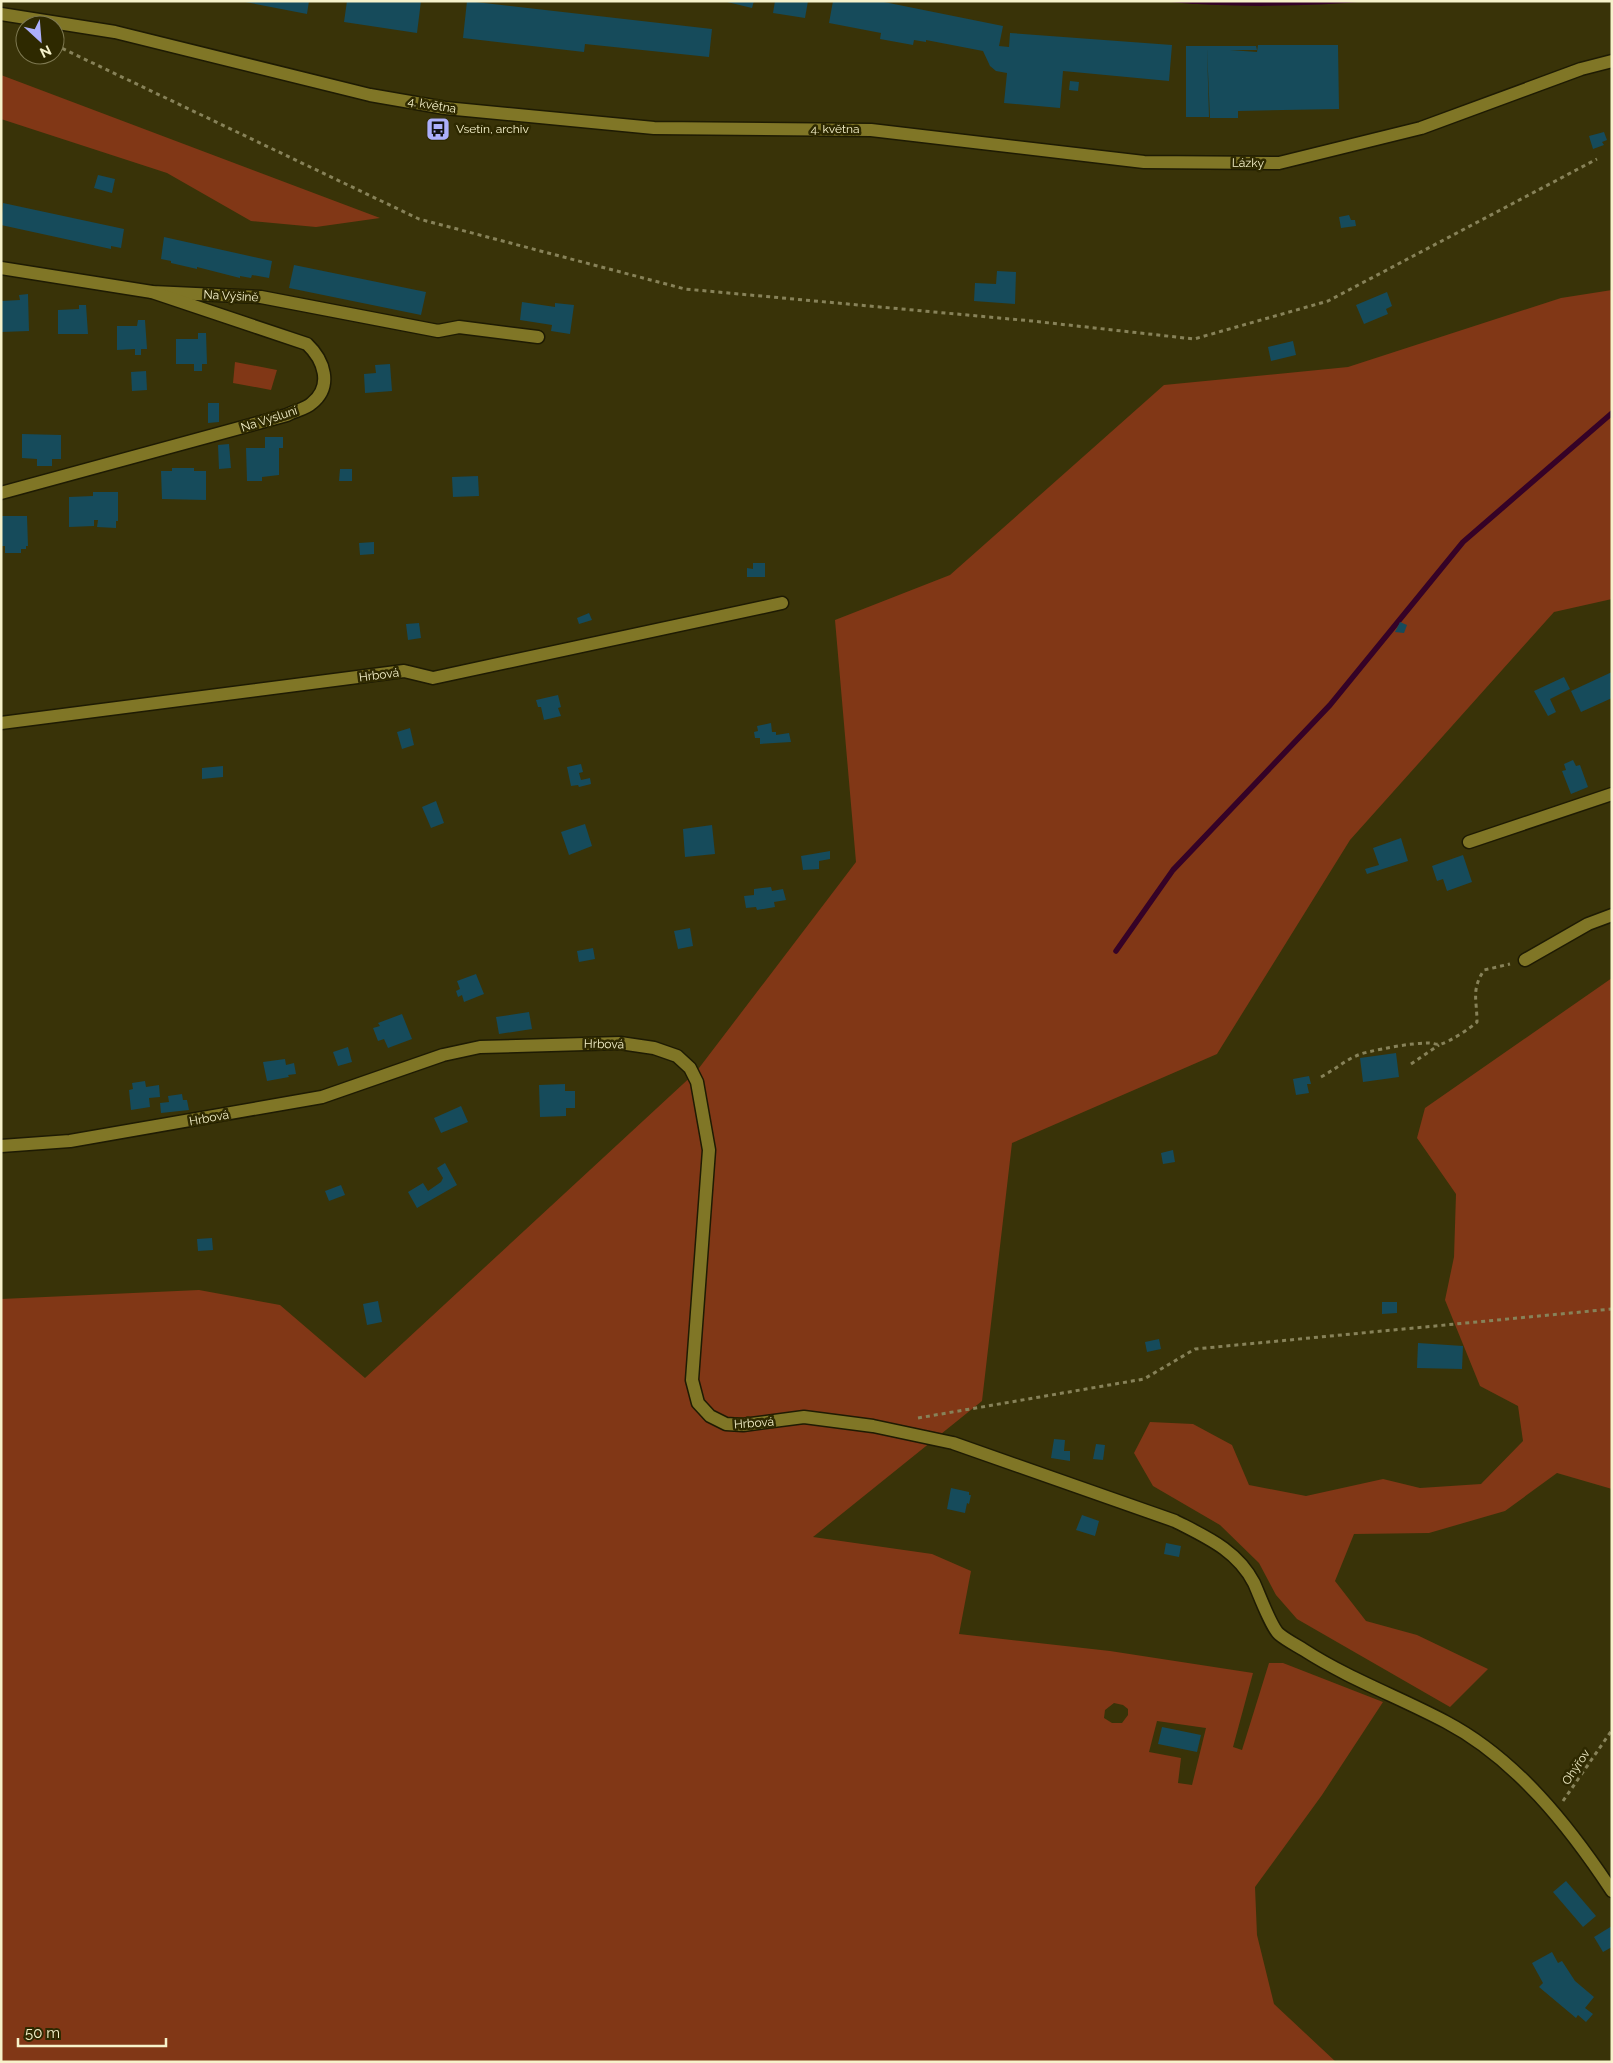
<svg xmlns="http://www.w3.org/2000/svg" width="1613" height="2063" font-family="Raleway,sans-serif">
<style>
.green{fill:#813716;fill-rule:evenodd}
.water{fill:#350227}
.lines{fill:none;stroke-linecap:round;stroke-linejoin:round}
.stream{stroke:#350227;stroke-width:5.5}
.building{fill:#164b5b}
.minor-casing{stroke:#1e1b03;stroke-width:15}
.path{stroke:#878259;stroke-width:3;stroke-dasharray:4 4;stroke-linecap:butt}
.minor{stroke:#807626;stroke-width:12}
.labels{text-anchor:middle;stroke-width:5;stroke-linejoin:round;paint-order:stroke}
.street-label{font-size:12px;fill:#f6f2cb;stroke:#2e2900}
.poi-label{font-size:12px;fill:#f6f2cb;stroke:#2e2900;text-anchor:start}
</style>
<rect width="100%" height="100%" fill="#393308"/>
<g class="green">
<path d="M1,75L380,218L316,227L251,221L167,173L1,119Z"/>
<path d="M1612,290V599L1554,612L1350,840L1217,1054L1012,1143L982,1401L813,1537L932,1554L971,1571L959,1634L1110,1651L1253,1673L1233,1747L1242,1750L1269,1663H1283L1383,1702L1322,1795L1255,1887L1257,1935L1274,2004L1336,2062H1V1299L199,1290L280,1305L365,1378L696,1072L856,862L835,620L950,575L1164,385L1348,367L1561,298ZM1114,1703L1123,1705L1128,1709V1715L1122,1723H1112L1104,1718L1105,1710ZM1157,1721L1206,1728L1192,1785L1178,1783L1181,1758L1149,1752Z"/>
<path d="M235,362L277,370L271,390L233,383Z"/>
<path d="M1612,978V1489L1557,1473L1505,1511L1429,1533L1354,1534L1335,1581L1366,1621L1417,1635L1488,1669L1450,1707L1297,1619L1276,1595L1259,1563L1220,1525L1153,1486L1134,1453L1150,1422L1193,1424L1232,1445L1249,1485L1306,1496L1383,1479L1420,1488L1481,1484L1523,1441L1518,1406L1480,1386L1445,1300L1454,1257L1456,1194L1417,1138L1425,1108Z"/>
</g>
<path class="water" d="M1160,1H1370C1302,7 1227,8 1160,1Z"/>
<g class="lines">
<path class="stream" d="M1116,951L1173,870L1330,705L1463,542L1612,413"/>
</g>
<g class="building">
<path d="M240,1H309L307,14Z"/>
<path d="M347,1H421L417,33L344,22Z"/>
<path d="M467,1L712,29L709,57L585,44L584,52L463,38Z"/>
<path d="M723,1H754L752,8Z"/>
<path d="M775,1H808L805,18L773,13Z"/>
<path d="M833,1H879L1003,26L999,46L1009,47L1010,33L1172,45L1169,81L1063,71L1060,108L1004,103L1007,73L996,71L990,66L983,51L926,40V42L914,40L913,45L880,39L881,33L829,23Z"/>
<path d="M1258,45H1338L1339,109L1238,111V118H1210L1207,48L1209,117H1186V46H1256L1257,50H1230L1257,52Z"/>
<path d="M1070,81L1079,82L1078,91L1069,90Z"/>
<path d="M1604,132L1607,140L1602,142L1604,145L1593,149L1589,136Z"/>
<path d="M98,175L115,179L112,193L94,188Z"/>
<path d="M3,203L124,229L121,248L111,246V249L1,225Z"/>
<path d="M1349,215L1351,220H1355L1356,226L1341,228L1339,217Z"/>
<path d="M164,237L272,261L269,278L252,275L251,278L240,276V278L197,267V269L171,263V261L161,259Z"/>
<path d="M294,265L426,292L421,315L289,288Z"/>
<path d="M997,271L1016,272L1015,304L974,301L975,283L996,284Z"/>
<path d="M1387,292L1392,306L1386,309L1388,314L1364,324L1356,305Z"/>
<path d="M28,294L29,331L1,332V301L20,300L19,295Z"/>
<path d="M522,302L555,307V303L574,305L570,334L551,331L552,325L520,320Z"/>
<path d="M79,305H86L88,334H58V310L79,309Z"/>
<path d="M138,320H145L147,349H141V355H135V349L117,350V326H137Z"/>
<path d="M198,333H206L207,364H202V371H194V364H176V339H198Z"/>
<path d="M1293,341L1296,355L1271,361L1268,347Z"/>
<path d="M390,364L392,391L365,393L364,374L376,373L375,365Z"/>
<path d="M146,371L147,390L132,391L131,372Z"/>
<path d="M208,403H219V422L208,423Z"/>
<path d="M22,434L61,435V459H52V466H37V459L22,458Z"/>
<path d="M265,437H283V448H279V475L262,477V481H247L246,448H265Z"/>
<path d="M229,444L231,468L219,469L218,445Z"/>
<path d="M172,468H194V471H206V500L162,499L161,471H172Z"/>
<path d="M340,469H352V481H339Z"/>
<path d="M478,476L479,496L453,497L452,477Z"/>
<path d="M93,492H118V521H116V528L97,527L98,520H94V526L69,527V497L93,496Z"/>
<path d="M2,516H27L28,546H26V549H21V553H5V546H1Z"/>
<path d="M374,542V554L360,555L359,543Z"/>
<path d="M753,563H765V577H747V568L753,569Z"/>
<path d="M589,613L592,620L579,624L577,618Z"/>
<path d="M1400,622L1407,625L1404,633L1395,632Z"/>
<path d="M419,623L421,638L408,640L406,624Z"/>
<path d="M1612,672V698L1581,712L1571,691Z"/>
<path d="M1564,677L1570,689L1550,699L1556,712L1548,716L1534,691Z"/>
<path d="M558,695L561,707L558,708L561,716L544,720L541,707H538L536,700Z"/>
<path d="M771,723L772,732H776V735L789,733L791,742L760,744V738H755L754,732L758,731L757,726Z"/>
<path d="M410,728L414,745L402,749L397,732Z"/>
<path d="M1573,760L1576,766L1580,765L1588,787L1571,794L1562,771L1566,770L1564,764Z"/>
<path d="M581,764L583,772L579,773L581,780L590,778L591,784L579,787L578,785L571,786L567,767Z"/>
<path d="M223,766V777L202,779V768Z"/>
<path d="M436,801L444,823L431,828L422,807Z"/>
<path d="M585,824L592,846L569,855L561,832Z"/>
<path d="M712,825L715,854L685,857L683,829Z"/>
<path d="M1401,838L1408,861L1367,874L1365,869L1379,865L1373,848Z"/>
<path d="M830,851V859L819,861V869L803,870L801,856Z"/>
<path d="M1463,855L1472,882L1447,891L1443,879L1437,881L1432,866Z"/>
<path d="M771,887L772,891L783,889L786,900L774,902L775,907L757,910L756,907L746,908L744,896L754,895V889Z"/>
<path d="M690,928L693,946L678,949L674,931Z"/>
<path d="M593,948L595,959L579,962L577,951Z"/>
<path d="M476,974L484,994L464,1002L462,995L458,997L456,991L460,989L457,981Z"/>
<path d="M529,1012L532,1029L499,1034L496,1017Z"/>
<path d="M402,1014L412,1039L388,1048L384,1039L378,1041L373,1028L380,1026L378,1023Z"/>
<path d="M348,1047L352,1062L338,1066L333,1052Z"/>
<path d="M1396,1053L1399,1077L1363,1082L1360,1058Z"/>
<path d="M285,1059L286,1065L294,1063L296,1074L288,1075L289,1077L267,1081L263,1062Z"/>
<path d="M1309,1076L1311,1084H1307L1309,1093L1296,1095L1293,1079Z"/>
<path d="M145,1081L146,1087L159,1085L160,1097L149,1098L150,1107L131,1110L129,1090L133,1089L132,1083Z"/>
<path d="M565,1084V1091H575V1108H566V1116L540,1117L539,1085Z"/>
<path d="M182,1094L183,1100H187L189,1110L161,1113L160,1103L169,1102L168,1096Z"/>
<path d="M461,1106L468,1122L441,1133L434,1118Z"/>
<path d="M1173,1150L1175,1162L1163,1164L1161,1153Z"/>
<path d="M445,1163L457,1185L417,1208L408,1192L423,1183L428,1191L441,1182L443,1178L437,1168Z"/>
<path d="M341,1185L345,1195L329,1201L325,1191Z"/>
<path d="M212,1238L213,1250L198,1251L197,1239Z"/>
<path d="M378,1301L382,1322L367,1325L363,1304Z"/>
<path d="M1382,1302H1397V1313L1382,1314Z"/>
<path d="M1159,1339L1161,1349L1147,1352L1145,1342Z"/>
<path d="M1418,1343L1463,1346L1462,1369L1417,1368Z"/>
<path d="M1054,1439L1065,1440L1064,1451H1070V1461L1051,1458Z"/>
<path d="M1096,1444L1105,1445L1103,1460L1093,1459Z"/>
<path d="M951,1488L969,1492V1495H971L969,1504L967,1503L965,1513L947,1509Z"/>
<path d="M1082,1515L1099,1521L1095,1536L1076,1530Z"/>
<path d="M1166,1543L1181,1546L1179,1557L1164,1554Z"/>
<path d="M1162,1727L1201,1735L1197,1752L1158,1744Z"/>
<path d="M1566,1881L1596,1916L1583,1927L1553,1892Z"/>
<path d="M1612,1926V1947L1603,1952L1594,1937Z"/>
<path d="M1552,1952L1558,1963L1562,1961L1575,1981L1594,1997L1585,2008L1593,2014L1586,2022L1578,2015L1576,2018L1539,1987L1543,1983L1532,1963Z"/>
</g>
<g class="lines">
<g class="minor-casing">
<g id="minor">
<path d="M1,14L115,32L370,95L445,108L654,128L871,130L1144,162L1279,163L1421,128L1581,69L1612,61"/>
<path d="M1,268L152,292L261,297L438,331L459,327L538,337"/>
<path d="M1,493L287,415C294,411 306,409 312,403C333,386 324,360 307,344L152,292"/>
<path d="M1,723L404,671L433,678L782,603"/>
<path d="M1469,842L1612,794"/>
<path d="M1525,960L1588,924L1612,915"/>
<path d="M1,1146L70,1141L322,1097L443,1055L480,1047L620,1043L654,1048L677,1056L690,1068L697,1082L709,1150L692,1380L698,1403L710,1416L726,1424L743,1425L804,1417L873,1426L953,1443L1175,1521C1206,1537 1237,1550 1254,1583C1259,1594 1271,1627 1279,1634C1286,1640 1296,1645 1304,1650C1349,1679 1399,1697 1446,1722C1516,1759 1569,1826 1612,1891"/>
</g>
</g>
<g class="path">
<path d="M55,45L419,219L685,289L1032,321L1194,339L1328,301L1597,159"/>
<path d="M1411,1064L1439,1045"/>
<path d="M1321,1077C1338,1068 1349,1056 1368,1052C1385,1048 1411,1043 1429,1043C1433,1043 1437,1045 1441,1044C1451,1041 1469,1029 1477,1022C1477,1000 1471,990 1484,970L1510,964"/>
<path d="M918,1418L1144,1379L1195,1349L1612,1309"/>
<path d="M1563,1801L1612,1730"/>
</g>
<use href="#minor" class="minor"/>
</g>
<defs>
<g id="bus-square" transform="scale(1.25)"><rect x="-9" y="-9" width="18" height="18" rx="4" fill="#acaffb" stroke="#2e2900"/><path d="M-5-6H5V4H4V6H2V4H-2V6H-4V4H-5ZM-3.5-4V0h7V-4ZM-3.5 1.2v1.5H-2V1.2ZM2 1.2v1.5H3.5V1.2Z" fill="#111"/></g>
</defs>
<g fill-rule="evenodd">
<use href="#bus-square" x="438" y="129"/>
</g>
<g class="labels">
<g class="street-label">
<text transform="translate(432 105) rotate(9)" y="4">4. května</text>
<text x="835" y="133">4. května</text>
<text transform="translate(1248 163) rotate(1)" y="4">Lázky</text>
<text transform="translate(231 296) rotate(3)" y="4">Na Výšině</text>
<text transform="translate(269 419) rotate(-18)" y="4">Na Výsluní</text>
<text transform="translate(379 675) rotate(-7)" y="4">Hrbová</text>
<text transform="translate(604 1044) rotate(1)" y="4">Hrbová</text>
<text transform="translate(209 1118) rotate(-10)" y="4">Hrbová</text>
<text transform="translate(754 1423) rotate(-4)" y="4">Hrbová</text>
<text transform="translate(1576 1767) rotate(-56)" y="4">Ohýřov</text>
</g>
<g class="poi-label">
<text x="456" y="133">Vsetín, archiv</text>
</g>
</g>
<rect width="1613" height="2063" fill="none" stroke="#f6f2cb" stroke-width="5"/>
<g transform="translate(40 40) rotate(154)"><circle r="24" fill="#2e2900" stroke="#7e7951"/>
<path d="M0-4L9 19L0 12L-9 19Z" fill="#acaffb"/>
<text y="-8" font-size="14" font-weight="bold" text-anchor="middle" fill="#f6f2cb">N</text>
</g>
<path d="M18 2038v8h148v-8" fill="none" stroke="#f6f2cb" stroke-width="2.5"/>
<text x="25" y="2038" font-size="15" fill="#f6f2cb" stroke="#2e2900" stroke-width="4" paint-order="stroke">50 m</text>
</svg>
